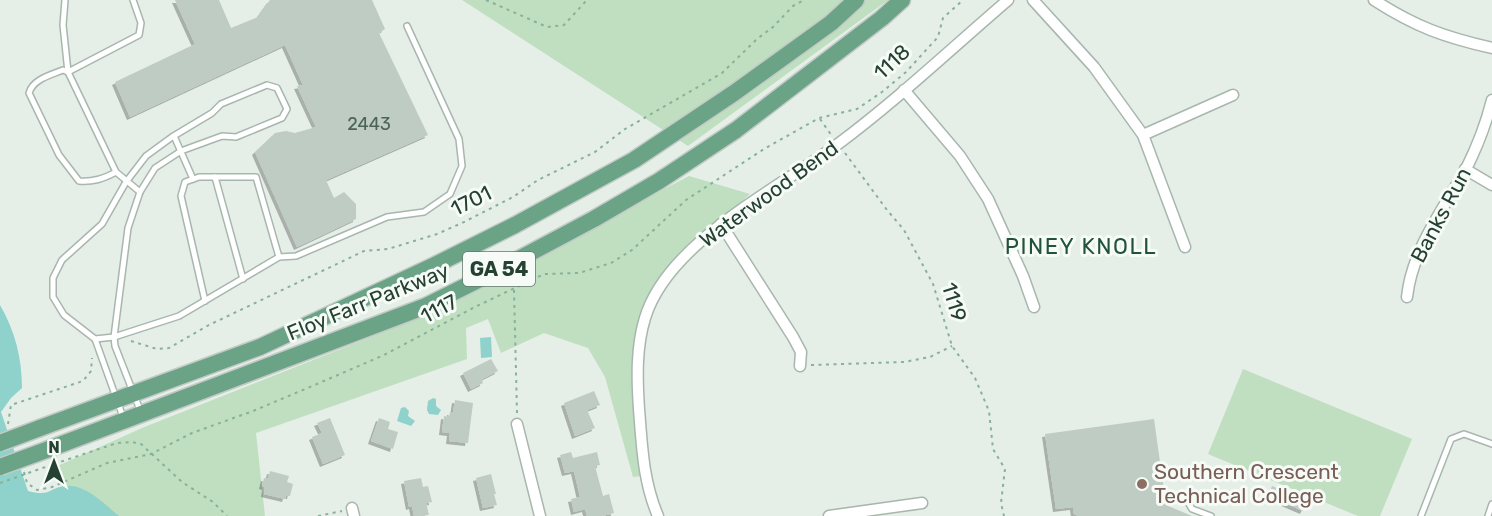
<svg xmlns="http://www.w3.org/2000/svg" width="1492" height="516" font-family="Rubik,sans-serif">
<style>
.green{fill:#bfdfc0}
.water{fill:#8fd2cb}
.building{fill:#beccc3;filter:url(#shadow)}
.lines{fill:none;stroke-linecap:round;stroke-linejoin:round}
.lane-casing{stroke:#a8b7ae;stroke-width:8}
.street-casing{stroke:#a8b7ae;stroke-width:13}
.primary-casing{stroke:#c2cac6;stroke-width:19}
.path{stroke:#87b199;stroke-width:2;stroke-dasharray:3 4.5;stroke-linecap:butt}
.lane{stroke:#fff;stroke-width:5}
.street{stroke:#fff;stroke-width:10}
.primary{stroke:#6ba386;stroke-width:16}
.primary-bridge-casing{stroke:#c2cac6;stroke-width:19;stroke-linecap:butt}
.path-bridge{stroke:#87b199;stroke-width:2;stroke-dasharray:3 4.5;stroke-linecap:butt}
.primary-bridge{stroke:#6ba386;stroke-width:16}
.education-dot{fill:#8d6e63;stroke:#f7fbf8;stroke-width:2}
.labels{text-anchor:middle;stroke-width:6;stroke-linejoin:round;paint-order:stroke}
.number-label{font-size:18px;fill:#4b6456}
.shield{fill:#f7fbf8;stroke:#64796d;stroke-width:1.5}
.shield-label{font-size:20px;font-weight:bold;fill:#254132}
.street-label{font-size:21px;fill:#254132;stroke:#f7fbf8}
.education-label{font-size:21px;fill:#785e54;stroke:#f7fbf8;text-anchor:start}
.neighbourhood-label{font-size:22px;letter-spacing:1.5px;fill:#20533a;stroke:#f7fbf8}
</style>
<defs>
<filter id="shadow"><feDropShadow dx="-3" dy="3" stdDeviation="0" flood-color="#0004"/></filter>
</defs>
<rect width="100%" height="100%" fill="#e6eee8"/>
<g class="green">
<path d="M462,0H888L688,146Z"/>
<path d="M689,176L750,194L676,261L646,303L634,374L642,476L633,477L605,377L588,348L544,333L501,353L488,319L466,328L467,359L256,433L265,516H101L67,489L51,469L142,428L424,316Z"/>
<path d="M1243,369L1412,439L1380,516H1358L1208,454Z"/>
</g>
<g class="water">
<path d="M0,305C15,331 22,358 22,388L11,398L1,412L28,491C51,497 48,488 65,486C86,484 104,504 119,516H0Z"/>
<path d="M491,337L492,357L481,358L480,338Z"/>
<path d="M433,398L436,399V406L441,410L438,415L429,414L427,410L428,401Z"/>
<path d="M405,407L409,411L408,416L415,421L411,426L397,421L401,408Z"/>
</g>
<g class="building">
<path d="M175,0H219L231,28L258,17L270,0H372L385,29L379,33L428,135L326,180L334,198L344,192L356,204V219L297,247L255,152L275,133L286,131L295,133L316,127L297,86L303,85L285,45L130,117L115,82L195,44Z"/>
<path d="M491,359L498,371L482,379L483,383L471,389L463,373Z"/>
<path d="M594,391L600,405L587,410L595,428L575,436L564,403Z"/>
<path d="M455,400L473,403L468,443L449,441L450,433L442,432L444,416L449,417L450,412L453,413Z"/>
<path d="M330,418L345,455L323,464L312,437L322,433L317,423Z"/>
<path d="M379,418L390,422L388,429L398,432L393,449L371,441Z"/>
<path d="M1154,419L1166,505L1192,516H1079L1074,514L1073,507L1056,509L1045,434Z"/>
<path d="M571,452L573,458L597,452L600,465L595,466L603,496L609,494L614,513L602,516H587L585,509L574,512L571,499L580,497L574,471L565,473L560,455Z"/>
<path d="M270,471L289,476L287,482L293,484L290,496H286L285,499L264,494L265,487L262,486L264,478L268,479Z"/>
<path d="M491,474L496,494H494L497,505L483,508L476,478Z"/>
<path d="M421,478L423,487L428,486L432,502L426,503L429,515L414,516L412,506L409,507L404,481Z"/>
<path d="M1272,486L1308,501L1303,511L1268,496Z"/>
</g>
<g class="lines">
<g class="lane-casing">
<g id="lane">
<path d="M65,0L63,25L68,72L139,35L141,23L133,0"/>
<path d="M174,136L193,179"/>
<path d="M116,172L68,72L63,70C51,75 33,79 29,93L59,155L79,181C93,182 103,179 116,172L140,192"/>
<path d="M215,177L243,279"/>
<path d="M205,301L181,196L185,182L199,177H256L279,257"/>
<path d="M95,339L114,337L179,316L279,257L296,256L387,217L424,212L450,194L462,166L459,139L407,26"/>
<path d="M123,417L95,339L64,315L53,297V278L62,260L102,224L126,182L146,156L172,137L212,113L221,104L267,85L277,88L287,109L282,118L236,137L222,136L181,151L155,168L140,192L128,228L114,337L115,346L140,410"/>
<path d="M1186,499L1192,509L1211,516"/>
<path d="M1421,516L1451,439L1464,434L1492,444"/>
<path d="M1488,516L1492,504"/>
</g>
</g>
<g class="street-casing">
<g id="street">
<path d="M1033,0L1094,67L1143,135L1185,247"/>
<path d="M1374,0C1416,27 1444,37 1492,48"/>
<path d="M904,90L960,156L988,199L1023,276L1034,307"/>
<path d="M1143,135L1233,95"/>
<path d="M1465,169L1492,185"/>
<path d="M721,224L793,337L801,352L800,366"/>
<path d="M1407,297C1412,250 1443,209 1466,169C1477,147 1486,124 1492,100"/>
<path d="M517,424L540,516"/>
<path d="M352,508L354,516"/>
<path d="M658,516C643,481 642,446 639,409C637,379 636,347 645,318C668,242 777,190 838,144C897,100 952,48 1008,0"/>
<path d="M829,516L922,503"/>
</g>
</g>
<g class="primary-casing">
<g id="primary">
<path d="M40,428L260,347L435,265L515,225L634,160L734,93L831,23L856,0"/>
<path d="M49,449L426,306L500,269L594,219L659,181L736,130L882,18L902,0"/>
</g>
</g>
<g class="path">
<path d="M486,0L547,27L564,25L587,0"/>
<path d="M820,119L832,136"/>
<path d="M845,153L887,210L904,230L933,284L952,346L975,378L989,411L993,449L1005,469L1001,503L1004,516"/>
<path d="M514,290L517,413"/>
<path d="M131,341L157,349L169,348L209,325L364,251L388,249L437,234L462,223L513,197L538,180L595,152L625,129L722,73L757,39L773,27L793,6L804,0"/>
<path d="M811,365L904,362L930,357L952,346"/>
<path d="M8,424L11,405L83,381L91,371L92,358"/>
<path d="M54,464L117,443L132,442L141,444L182,482L213,502L227,516"/>
<path d="M24,472L27,483L37,490L52,487L107,463L151,454L192,433L253,411L317,384L384,355L475,307L544,274L579,273L611,263L632,250L686,200L764,149L819,118L857,109L882,92L906,72L938,37L943,18L963,0"/>
<path d="M318,516L342,511"/>
</g>
<use href="#lane" class="lane"/>
<use href="#street" class="street"/>
<use href="#primary" class="primary"/>
<g class="primary-bridge-casing">
<g id="primary-bridge">
<path d="M0,443L40,428"/>
<path d="M0,467L49,449"/>
</g>
</g>
<path class="path-bridge" d="M0,483L54,464"/>
<use href="#primary-bridge" class="primary-bridge"/>
</g>
<circle class="education-dot" cx="1142" cy="484" r="6"/>
<g class="labels">
<g class="number-label">
<text x="369" y="130">2443</text>
</g>
<rect class="shield" x="463" y="252" width="72" height="34" rx="4.5"/>
<g class="shield-label">
<text x="499" y="276">GA 54</text>
</g>
<g class="street-label">
<text transform="translate(892 62) rotate(-43)" y="7">1118</text>
<text transform="translate(769 194) rotate(-36)" y="7">Waterwood Bend</text>
<text transform="translate(471 201) rotate(-26)" y="7">1701</text>
<text transform="translate(1441 215) rotate(-62)" y="7">Banks Run</text>
<text transform="translate(368 302) rotate(-22)" y="7">Floy Farr Parkway</text>
<text transform="translate(954 302) rotate(73)" y="7">1119</text>
<text transform="translate(439 309) rotate(-28)" y="7">1117</text>
</g>
<g class="education-label">
<text x="1154" y="479">Southern Crescent<tspan x="1154" dy="24">Technical College</tspan></text>
</g>
<g class="neighbourhood-label">
<text x="1081" y="254">PINEY KNOLL</text>
</g>
</g>
<g transform="translate(54 462)" stroke="#f7fbf8" stroke-width="4.5" paint-order="stroke">
<path d="M0-4.5L10 22L0 15L-10 22Z" fill="#254132"/>
<text y="-9" font-size="16" font-weight="bold" text-anchor="middle" fill="#254132">N</text>
</g>
</svg>
